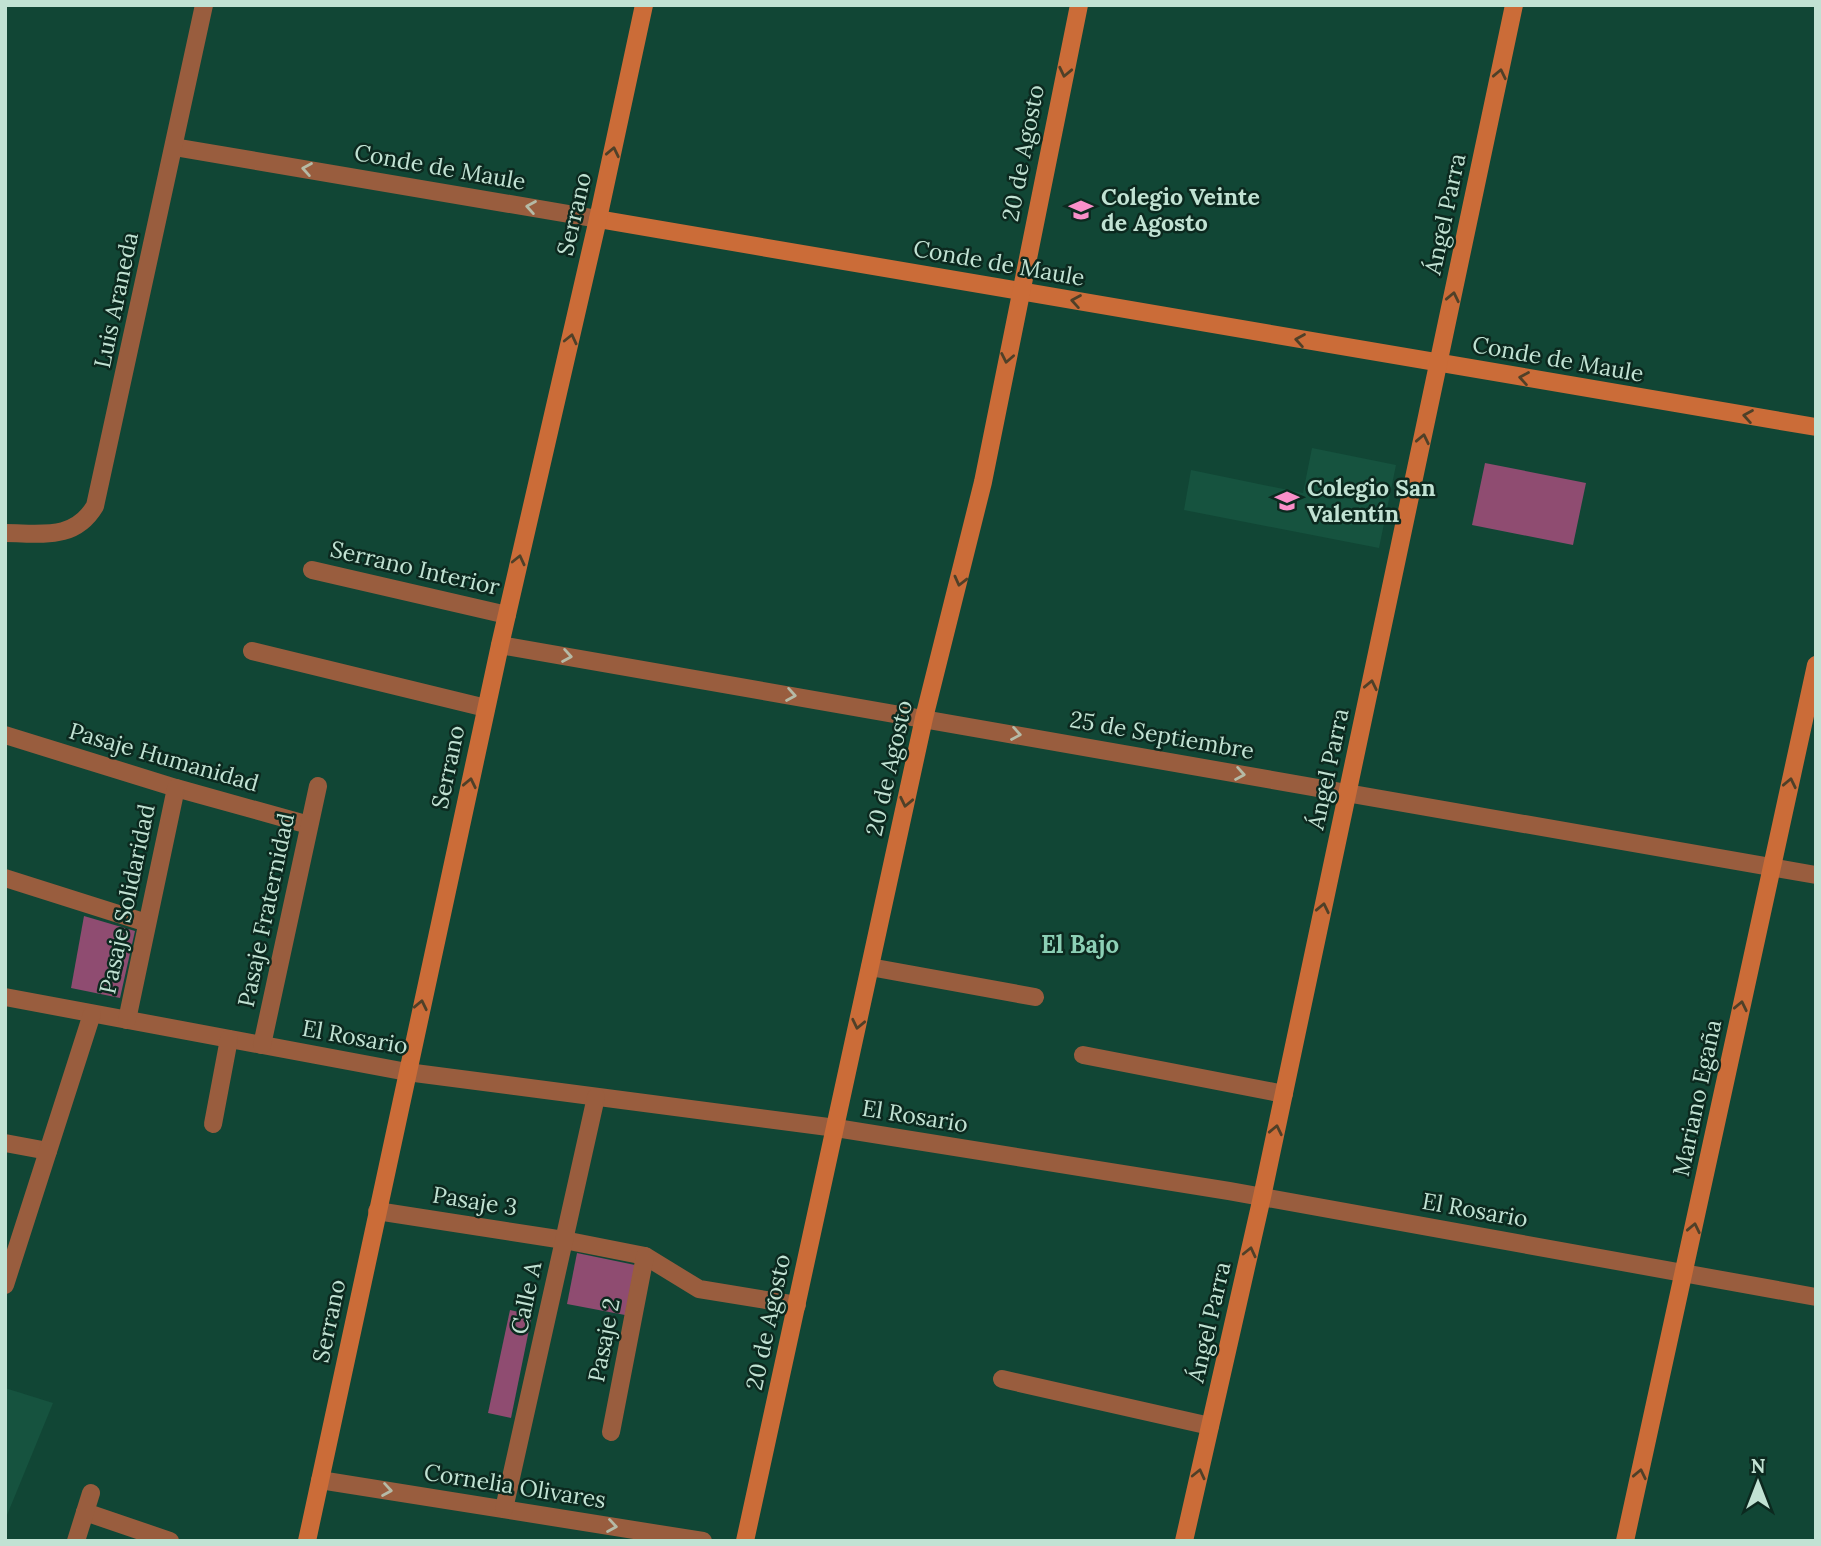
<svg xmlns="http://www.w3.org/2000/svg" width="1821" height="1546" font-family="Lora,serif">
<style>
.built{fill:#16533f}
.green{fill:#8f4c71}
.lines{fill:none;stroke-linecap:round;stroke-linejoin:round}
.street{stroke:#995d3e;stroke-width:18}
.secondary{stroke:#cb6c38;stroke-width:18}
.oneway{stroke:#4f4028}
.oneway2{stroke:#b5baa6}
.labels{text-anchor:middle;stroke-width:5;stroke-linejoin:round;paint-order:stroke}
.street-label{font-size:23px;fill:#c1e2d3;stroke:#0c291f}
.poi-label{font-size:23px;font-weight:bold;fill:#c1e2d3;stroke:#0c291f;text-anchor:start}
.neighbourhood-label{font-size:24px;font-weight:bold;fill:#8cd0b5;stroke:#0c291f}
</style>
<rect width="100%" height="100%" fill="#114635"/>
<g class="built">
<path d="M1312,448L1396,465L1379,548L1184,510L1191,470L1303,493Z"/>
<path d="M5,1388L53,1403L5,1520Z"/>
</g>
<g class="green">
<path d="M1485,463L1586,483L1573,545L1472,525Z"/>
<path d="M84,916L135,931L120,998L71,988Z"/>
<path d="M577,1253L635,1265L625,1315L567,1304Z"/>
<path d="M510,1310L532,1315L511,1418L488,1413Z"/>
</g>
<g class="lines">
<g class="street">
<path d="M174,147L598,219"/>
<path d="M5,533C41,533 74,541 95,506L204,5"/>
<path d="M312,570L507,615"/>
<path d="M500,645L1816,875"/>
<path d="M252,651L486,708"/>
<path d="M5,735L176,788L309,825"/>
<path d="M5,878L147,923"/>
<path d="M870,967L1035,997"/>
<path d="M5,997L407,1072L836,1128L1229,1191L1816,1297"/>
<path d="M127,1020L176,788"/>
<path d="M262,1045L318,786"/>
<path d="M1083,1055L1284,1094"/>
<path d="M213,1124L229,1039"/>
<path d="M5,1143L48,1151"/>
<path d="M377,1211L564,1240L645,1256L699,1289L797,1305"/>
<path d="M5,1285L92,1014"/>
<path d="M1002,1379L1210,1426"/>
<path d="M611,1432L645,1256"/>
<path d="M320,1480L703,1541"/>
<path d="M504,1509L596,1097"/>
<path d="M85,1512L170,1541"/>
<path d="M76,1541L91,1493"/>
</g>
<g class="secondary">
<path d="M598,219L1816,427"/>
<path d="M307,1541L500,645L598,219L644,5"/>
<path d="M745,1541L924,718L983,482L1079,5"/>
<path d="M1184,1541L1262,1197L1514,5"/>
<path d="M1625,1541L1816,665"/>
</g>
</g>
<defs><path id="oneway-chevron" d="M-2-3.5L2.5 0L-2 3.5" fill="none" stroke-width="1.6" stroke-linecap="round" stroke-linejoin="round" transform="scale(1.75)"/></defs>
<g class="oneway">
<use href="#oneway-chevron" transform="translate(1065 72) rotate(102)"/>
<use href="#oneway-chevron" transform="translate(1500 74) rotate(-78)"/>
<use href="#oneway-chevron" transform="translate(613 152) rotate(-78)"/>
<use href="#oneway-chevron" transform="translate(1453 297) rotate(-78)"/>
<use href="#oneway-chevron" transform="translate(1076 301) rotate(-170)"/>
<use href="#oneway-chevron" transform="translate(571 339) rotate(-77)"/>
<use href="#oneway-chevron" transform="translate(1300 340) rotate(-170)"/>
<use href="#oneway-chevron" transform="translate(1007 358) rotate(101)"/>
<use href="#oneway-chevron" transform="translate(1524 378) rotate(-170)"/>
<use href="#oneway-chevron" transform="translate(1748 416) rotate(-170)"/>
<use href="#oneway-chevron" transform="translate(1423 439) rotate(-78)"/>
<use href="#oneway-chevron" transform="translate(519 560) rotate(-77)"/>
<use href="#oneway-chevron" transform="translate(960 581) rotate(104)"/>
<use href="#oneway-chevron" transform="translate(1371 685) rotate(-78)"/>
<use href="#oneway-chevron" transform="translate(470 783) rotate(-78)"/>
<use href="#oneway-chevron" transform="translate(1790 783) rotate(-78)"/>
<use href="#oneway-chevron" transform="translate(906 802) rotate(102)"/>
<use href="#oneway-chevron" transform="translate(1323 908) rotate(-78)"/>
<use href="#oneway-chevron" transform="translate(421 1005) rotate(-78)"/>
<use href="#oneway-chevron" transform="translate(1741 1006) rotate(-78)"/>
<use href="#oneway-chevron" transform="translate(858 1024) rotate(102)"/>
<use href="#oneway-chevron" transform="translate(1276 1130) rotate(-78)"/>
<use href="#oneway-chevron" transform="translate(1694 1228) rotate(-78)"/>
<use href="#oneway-chevron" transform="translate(1250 1252) rotate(-77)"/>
<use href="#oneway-chevron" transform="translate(1199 1474) rotate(-77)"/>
<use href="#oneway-chevron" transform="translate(1640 1474) rotate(-78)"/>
</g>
<g class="oneway2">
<use href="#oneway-chevron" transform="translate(307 169) rotate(-170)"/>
<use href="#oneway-chevron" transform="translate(531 207) rotate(-170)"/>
<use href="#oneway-chevron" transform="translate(567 656) rotate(10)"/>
<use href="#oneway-chevron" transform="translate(791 695) rotate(10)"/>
<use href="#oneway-chevron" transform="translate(1016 734) rotate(10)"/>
<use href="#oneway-chevron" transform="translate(1240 774) rotate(10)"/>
<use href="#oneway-chevron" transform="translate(387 1490) rotate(9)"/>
<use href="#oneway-chevron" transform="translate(612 1526) rotate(9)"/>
</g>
<defs>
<g id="school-bare" transform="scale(1.89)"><path d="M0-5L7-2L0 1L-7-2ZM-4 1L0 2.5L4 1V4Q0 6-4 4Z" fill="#f98fc9" stroke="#0c291f" stroke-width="2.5" paint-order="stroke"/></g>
</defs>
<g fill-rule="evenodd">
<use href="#school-bare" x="1081" y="210"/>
<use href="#school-bare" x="1287" y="501"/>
</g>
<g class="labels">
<g class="street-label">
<text transform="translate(1023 153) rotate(-79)" y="8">20 de Agosto</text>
<text transform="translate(440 167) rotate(10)" y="8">Conde de Maule</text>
<text transform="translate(574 214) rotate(-77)" y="8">Serrano</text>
<text transform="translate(1445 214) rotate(-78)" y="8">Ángel Parra</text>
<text transform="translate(999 263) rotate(10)" y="8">Conde de Maule</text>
<text transform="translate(116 300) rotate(-78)" y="8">Luis Araneda</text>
<text transform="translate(1558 359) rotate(10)" y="8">Conde de Maule</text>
<text transform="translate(415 568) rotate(13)" y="8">Serrano Interior</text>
<text transform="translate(1162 735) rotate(10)" y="8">25 de Septiembre</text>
<text transform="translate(164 757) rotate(16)" y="8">Pasaje Humanidad</text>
<text transform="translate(448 767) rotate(-78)" y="8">Serrano</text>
<text transform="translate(889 768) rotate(-77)" y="8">20 de Agosto</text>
<text transform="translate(1328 769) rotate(-78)" y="8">Ángel Parra</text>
<text transform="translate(127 899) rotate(-78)" y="8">Pasaje Solidaridad</text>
<text transform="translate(266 910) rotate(-78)" y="8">Pasaje Fraternidad</text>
<text transform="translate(355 1037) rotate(10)" y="8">El Rosario</text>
<text transform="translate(1697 1098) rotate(-78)" y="8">Mariano Egaña</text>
<text transform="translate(915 1116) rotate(9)" y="8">El Rosario</text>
<text transform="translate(475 1201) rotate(9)" y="8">Pasaje 3</text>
<text transform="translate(1475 1210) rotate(10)" y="8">El Rosario</text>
<text transform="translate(526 1298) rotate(-78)" y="8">Calle A</text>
<text transform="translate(329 1321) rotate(-78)" y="8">Serrano</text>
<text transform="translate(768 1322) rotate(-78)" y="8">20 de Agosto</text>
<text transform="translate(1209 1322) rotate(-77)" y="8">Ángel Parra</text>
<text transform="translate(604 1340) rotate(-79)" y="8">Pasaje 2</text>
<text transform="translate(515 1486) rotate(9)" y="8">Cornelia Olivares</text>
</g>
<g class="poi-label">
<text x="1101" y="205">Colegio Veinte<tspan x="1101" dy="26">de Agosto</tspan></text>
<text x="1307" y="496">Colegio San<tspan x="1307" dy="26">Valentín</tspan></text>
</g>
<g class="neighbourhood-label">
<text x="1080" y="953">El Bajo</text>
</g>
</g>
<rect width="1821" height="1546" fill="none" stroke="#c1e2d3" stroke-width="14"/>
<g transform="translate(1758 1483)" stroke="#0c291f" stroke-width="5" paint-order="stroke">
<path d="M0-5L12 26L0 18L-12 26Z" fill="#c1e2d3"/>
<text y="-10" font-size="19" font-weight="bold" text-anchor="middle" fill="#c1e2d3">N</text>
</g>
</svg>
